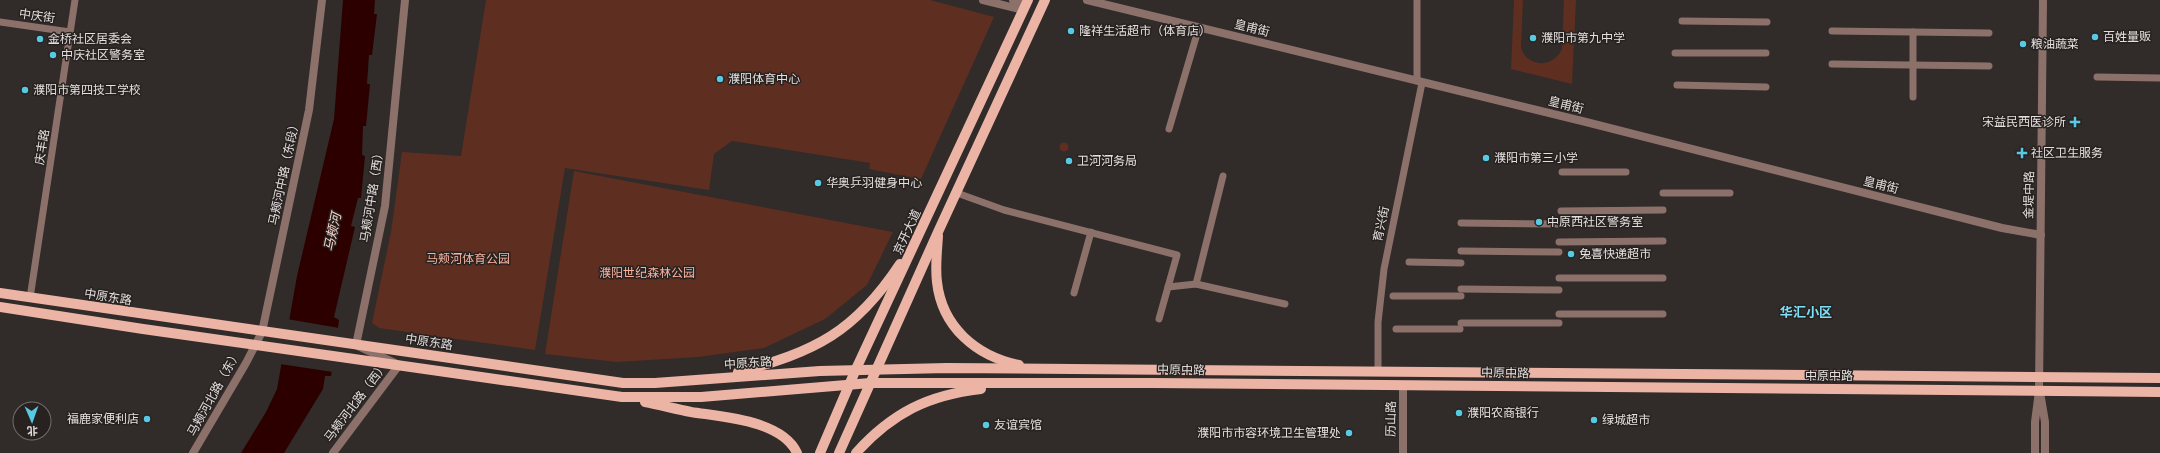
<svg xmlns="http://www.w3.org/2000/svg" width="2160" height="453" font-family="Montserrat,'Noto Sans SC',sans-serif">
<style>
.green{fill:#5e2e21}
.water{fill:#2d0000}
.pier{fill:#312b2a}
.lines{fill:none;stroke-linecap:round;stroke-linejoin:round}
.minor{stroke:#8c716a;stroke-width:7}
.tertiary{stroke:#8c716a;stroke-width:8}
.primary{stroke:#ecb4a5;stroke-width:10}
.poi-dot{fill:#57c9e3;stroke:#272220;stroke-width:1.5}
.labels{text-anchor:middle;stroke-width:3;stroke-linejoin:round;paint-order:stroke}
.street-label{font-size:12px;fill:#e4e0df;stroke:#272220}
.poi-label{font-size:12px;fill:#e4e0df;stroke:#272220;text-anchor:start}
.park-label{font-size:12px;fill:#f9b19e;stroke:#272220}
.water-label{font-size:13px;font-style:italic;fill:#fad4ca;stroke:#272220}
.neighbourhood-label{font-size:13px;font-weight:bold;fill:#7adff7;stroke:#272220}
</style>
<rect width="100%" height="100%" fill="#312b2a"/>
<g class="green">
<path d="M486,0H930L994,17L921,179L869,169L870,163L732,141L714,154L709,190L565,168L535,350L379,328L372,323L391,232L402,152L461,156Z"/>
<path d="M1514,0H1523L1521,48C1528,68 1553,68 1562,49L1564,0H1576L1572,84L1511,69Z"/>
<circle cx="1064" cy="147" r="4.5"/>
<path d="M574,171L893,232L867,285L825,319L764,348L698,357L617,362L545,354Z"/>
</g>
<path class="water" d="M343,0H375L374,14H377L372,55H369L367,84H370L366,126H363L362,155L365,156L361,198H358L351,226L355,227L334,317L339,320L331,376H325L323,389L284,453H241L266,412L277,389L280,372L297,276L334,119Z"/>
<path class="pier" d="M287,319L339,328L333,372L280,364Z"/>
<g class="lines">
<g class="minor">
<path d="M1682,21L1767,22"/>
<path d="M0,22L70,32"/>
<path d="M1832,31L1989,33"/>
<path d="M1675,53H1766"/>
<path d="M1832,64L1989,66"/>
<path d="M2097,77L2160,78"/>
<path d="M1417,81V0"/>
<path d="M1677,85L1766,87"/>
<path d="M1913,97V32"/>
<path d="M1169,129L1199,27"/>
<path d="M1562,172H1626"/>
<path d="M957,193L1004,210L1177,255L1159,319"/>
<path d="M1663,193H1730"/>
<path d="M1561,211L1663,210"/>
<path d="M1461,223L1560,224"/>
<path d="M1559,242L1663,241"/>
<path d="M1461,251L1559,252"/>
<path d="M1409,262L1461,263"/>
<path d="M1559,278H1663"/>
<path d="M1196,284L1223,176"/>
<path d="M1168,287L1196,284L1285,304"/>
<path d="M1461,289L1559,290"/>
<path d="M1074,293L1091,232"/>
<path d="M1393,296H1461"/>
<path d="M30,298L75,0"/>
<path d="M1559,314H1663"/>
<path d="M1461,323H1559"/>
<path d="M1396,329H1460"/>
<path d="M1378,371V322L1384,269L1422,83"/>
</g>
<g class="tertiary">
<path d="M983,0L1023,10"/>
<path d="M1013,0L1026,4"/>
<path d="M1087,0L1586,122L2002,228L2041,235"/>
<path d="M2041,398L2045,422V453"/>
<path d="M193,453L246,363L262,332L309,110L322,0"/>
<path d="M333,453L399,365L356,345L385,206L405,0"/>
<path d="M1403,453V385"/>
<path d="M2035,453V422L2039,391L2043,0"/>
</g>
<g class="primary">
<path d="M938,236C937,252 935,267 937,282C942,327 976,356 1019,365"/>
<path d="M0,293L623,383H655L820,371L947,368L2160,378"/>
<path d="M0,307L143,329L622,397H701L870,383H1153L2160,392"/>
<path d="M738,372C815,352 855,332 900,264"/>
<path d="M645,402C660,405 676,409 691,412C722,417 782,420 797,453"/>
<path d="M820,453L856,369L1028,0"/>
<path d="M839,453L938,232L1045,0"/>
<path d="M856,453C892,413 928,395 981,389"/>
</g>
</g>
<g class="poi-dot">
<circle cx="1071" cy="31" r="4"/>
<circle cx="2095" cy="37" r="4"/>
<circle cx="1533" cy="38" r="4"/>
<circle cx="40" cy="39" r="4"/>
<circle cx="2023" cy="44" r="4"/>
<circle cx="53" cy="55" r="4"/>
<circle cx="720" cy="79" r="4"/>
<circle cx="25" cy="90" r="4"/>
<path d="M2073 116h4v4h4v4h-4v4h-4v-4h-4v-4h4z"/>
<path d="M2020 147h4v4h4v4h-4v4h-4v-4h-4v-4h4z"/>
<circle cx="1486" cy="158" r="4"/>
<circle cx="1069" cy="161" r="4"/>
<circle cx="818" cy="183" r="4"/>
<circle cx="1539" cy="222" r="4"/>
<circle cx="1571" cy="254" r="4"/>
<circle cx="1459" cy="413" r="4"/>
<circle cx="147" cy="419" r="4"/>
<circle cx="1594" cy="420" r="4"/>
<circle cx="986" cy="425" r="4"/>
<circle cx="1349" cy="433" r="4"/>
</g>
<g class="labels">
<g class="street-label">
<text transform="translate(37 16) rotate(8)" y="4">中庆街</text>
<text transform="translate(1252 28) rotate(14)" y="4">皇甫街</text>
<text transform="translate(1566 105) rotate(14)" y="4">皇甫街</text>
<text transform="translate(42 147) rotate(-81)" y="4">庆丰路</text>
<text transform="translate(284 172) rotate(-78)" y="4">马颊河中路（东段）</text>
<text transform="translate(1881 185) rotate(14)" y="4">皇甫街</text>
<text transform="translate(372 195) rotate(-81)" y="4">马颊河中路（西）</text>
<text transform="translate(2029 195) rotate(-89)" y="4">金堤中路</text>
<text transform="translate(1381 224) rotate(-78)" y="4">育兴街</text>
<text transform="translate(907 232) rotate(-65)" y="4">京开大道</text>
<text transform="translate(108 297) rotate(9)" y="4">中原东路</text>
<text transform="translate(429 342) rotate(8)" y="4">中原东路</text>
<text transform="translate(748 363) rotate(-4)" y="4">中原东路</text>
<text transform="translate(1181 370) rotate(1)" y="4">中原中路</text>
<text transform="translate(1505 373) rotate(1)" y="4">中原中路</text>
<text x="1829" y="380">中原中路</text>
<text transform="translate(214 393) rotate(-61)" y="4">马颊河北路（东）</text>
<text transform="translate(356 402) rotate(-53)" y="4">马颊河北路（西）</text>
<text transform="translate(1391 419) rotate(-89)" y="4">历山路</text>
</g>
<g class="poi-label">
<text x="1079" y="35">隆祥生活超市（体育店）</text>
<text x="2103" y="41">百姓量贩</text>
<text x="1541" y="42">濮阳市第九中学</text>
<text x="48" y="43">金桥社区居委会</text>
<text x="2031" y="48">粮油蔬菜</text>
<text x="61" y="59">中庆社区警务室</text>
<text x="728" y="83">濮阳体育中心</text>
<text x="33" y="94">濮阳市第四技工学校</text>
<text x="2066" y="126" text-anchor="end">宋益民西医诊所</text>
<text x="2031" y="157">社区卫生服务</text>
<text x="1494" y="162">濮阳市第三小学</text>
<text x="1077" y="165">卫河河务局</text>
<text x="826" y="187">华奥乒羽健身中心</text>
<text x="1547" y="226">中原西社区警务室</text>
<text x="1579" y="258">兔喜快递超市</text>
<text x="1467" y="417">濮阳农商银行</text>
<text x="139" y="423" text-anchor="end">福鹿家便利店</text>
<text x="1602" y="424">绿城超市</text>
<text x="994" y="429">友谊宾馆</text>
<text x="1341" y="437" text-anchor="end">濮阳市市容环境卫生管理处</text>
</g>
<g class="park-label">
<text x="468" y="263">马颊河体育公园</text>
<text x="647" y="277">濮阳世纪森林公园</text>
</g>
<g class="water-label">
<text transform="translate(332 232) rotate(-78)" y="5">马颊河</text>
</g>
<g class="neighbourhood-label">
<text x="1806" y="317">华汇小区</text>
</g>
</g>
<g transform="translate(32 421) rotate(178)"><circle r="19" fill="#272220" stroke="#736e6c"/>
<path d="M0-3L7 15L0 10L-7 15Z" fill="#57c9e3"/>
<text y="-6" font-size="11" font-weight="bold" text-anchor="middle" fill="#e4e0df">北</text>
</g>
</svg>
